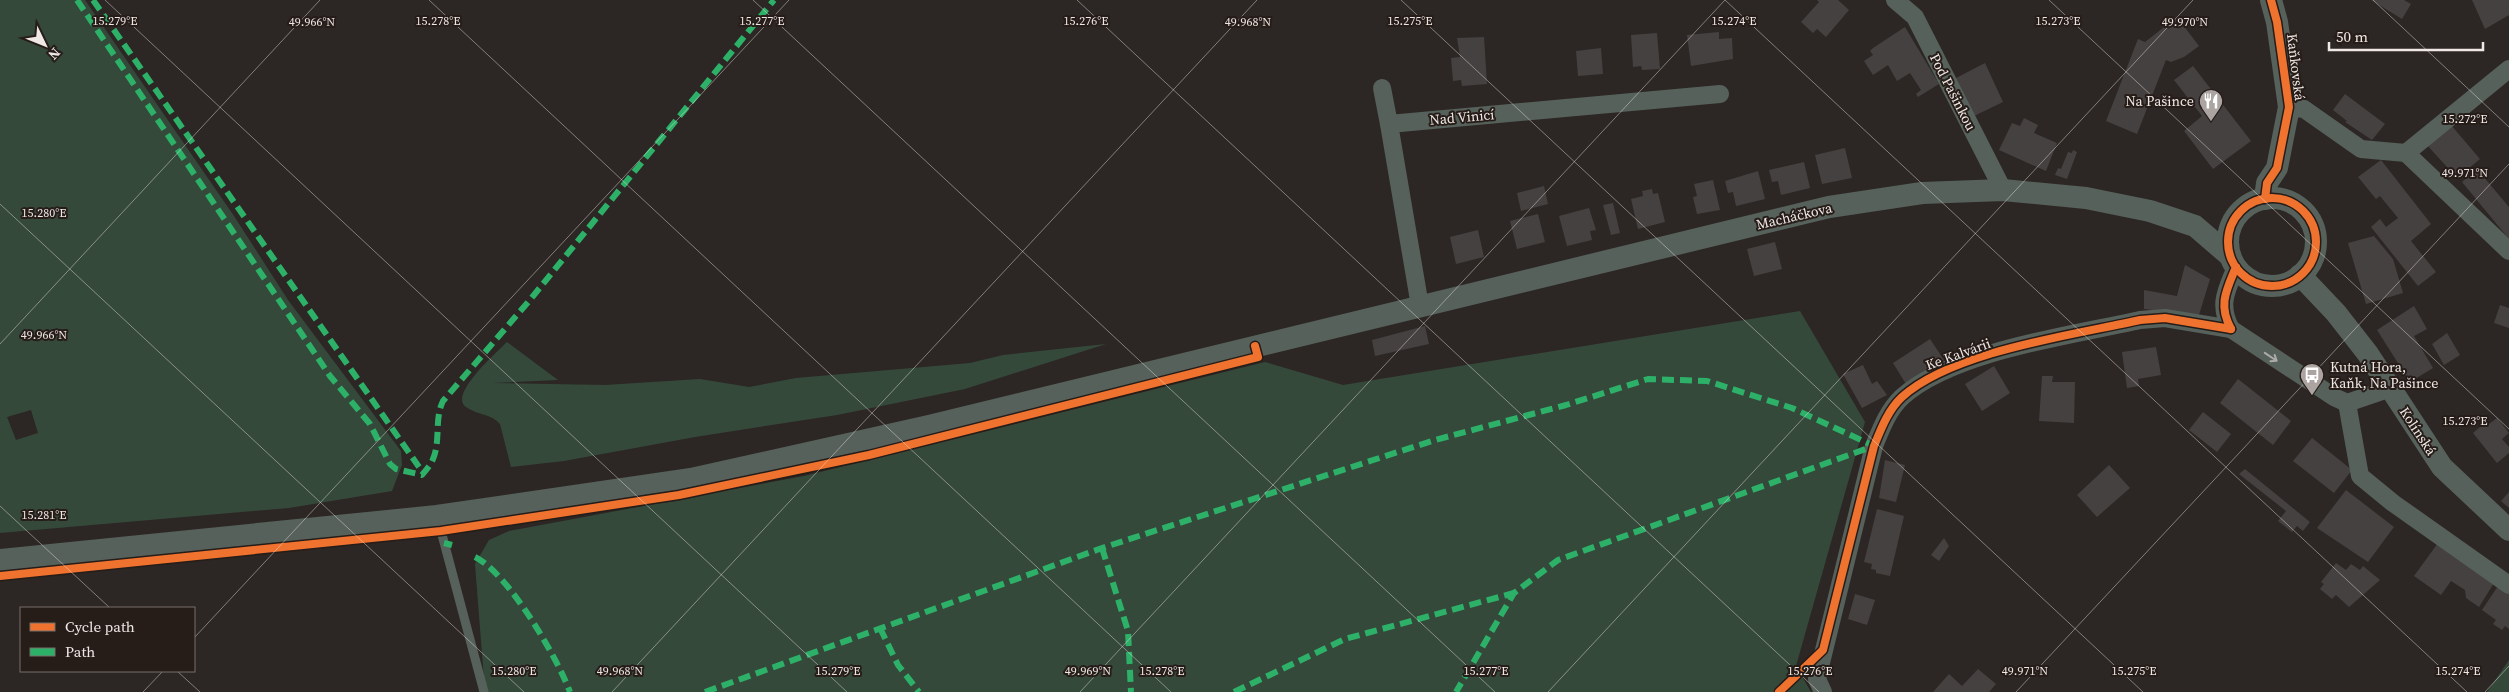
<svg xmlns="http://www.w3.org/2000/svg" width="2509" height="692" font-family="'Source Serif 4',serif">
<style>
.green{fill:#35493b;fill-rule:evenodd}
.building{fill:#454141}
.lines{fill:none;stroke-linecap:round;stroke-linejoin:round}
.service{stroke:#57615b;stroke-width:9}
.minor{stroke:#57615b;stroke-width:18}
.tertiary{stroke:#57615b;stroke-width:22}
.quiet{stroke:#2db169;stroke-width:6;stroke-dasharray:12 6;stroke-linecap:butt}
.cycleway-casing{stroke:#261c18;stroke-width:11}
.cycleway{stroke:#ef722f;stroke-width:8}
.oneway{stroke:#ababa7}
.ticks{fill:none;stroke:#efe8e5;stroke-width:1;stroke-opacity:0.45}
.labels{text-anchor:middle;stroke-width:4;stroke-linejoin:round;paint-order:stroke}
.street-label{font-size:14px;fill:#efe8e5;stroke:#261c18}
.poi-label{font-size:14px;fill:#efe8e5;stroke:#261c18;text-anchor:end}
.ticks-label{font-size:12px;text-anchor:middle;fill:#efe8e5;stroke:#261c18;stroke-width:4;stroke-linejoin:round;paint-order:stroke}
</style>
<rect width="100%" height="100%" fill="#2c2724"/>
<g class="green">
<path d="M0,0H85L234,216L288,300L401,451L402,465L392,491L289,508L0,533ZM31,410L38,433L16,440L7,417Z"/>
<path d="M1800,311L1865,422L1796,666L1811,692H485L475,564L489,540L509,531L804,476L1265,362L1343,385Z"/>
<path d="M507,342L558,380L492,383L605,385L700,379L749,387L796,378L970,363L1003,355L1106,344L965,389L837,415L695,437L564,461L511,467L500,424C492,414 477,415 466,407C448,395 497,352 507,342Z"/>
<path d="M2509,660V692H2487Z"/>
</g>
<g class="building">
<path d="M1817,0H1838L1849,10L1826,37L1817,29L1813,33L1801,22L1819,2Z"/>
<path d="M2371,0H2404L2411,4L2402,19Z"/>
<path d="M2472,0H2509V15L2485,29Z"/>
<path d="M2177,17L2199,46L2184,57L2171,62L2166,60L2137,134L2106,121L2138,39L2145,42Z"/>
<path d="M1905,27L1939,84L1918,97L1916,94L1921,90L1910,73L1897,81L1888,65L1873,75L1864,61L1873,55L1870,51L1873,48Z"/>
<path d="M1719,32V39L1732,38L1733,59L1691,66L1687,35Z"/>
<path d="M1657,33L1660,69L1642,70L1641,66L1633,67L1631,35Z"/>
<path d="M1484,37L1487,84L1462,86L1461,80L1453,81L1451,58L1460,57L1457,38Z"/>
<path d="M1601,48L1603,74L1578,76L1576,51Z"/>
<path d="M1985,63L2003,102L1974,116L1956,78Z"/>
<path d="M2193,66L2251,141L2213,169L2184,131L2202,116L2174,80Z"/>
<path d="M2345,94L2385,124L2372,140L2345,122L2347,121L2333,110Z"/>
<path d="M2024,118L2038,125L2034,133L2057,143L2046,171L1999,150L2012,123L2020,126Z"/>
<path d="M2451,125L2480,159L2457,178L2427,145Z"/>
<path d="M1845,148L1852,178L1822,184L1815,155Z"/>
<path d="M2073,150L2077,152L2067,179L2055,175L2058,168L2061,169L2068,152L2072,153Z"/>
<path d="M2381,160L2431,224L2411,241L2436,272L2418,286L2371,227L2380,219L2386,227L2398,218L2380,196L2376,199L2358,177Z"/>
<path d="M1804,162L1810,188L1781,195L1778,181L1772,182L1769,170Z"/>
<path d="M2477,169L2509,207V239L2462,182Z"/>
<path d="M1758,171L1765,199L1736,206L1733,192L1728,193L1725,181Z"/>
<path d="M1713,180L1720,210L1697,214L1693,197L1697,196L1694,184Z"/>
<path d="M1544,186L1548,204L1521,211L1517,193Z"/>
<path d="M1652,189L1653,194L1658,193L1665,222L1638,229L1631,199L1643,196L1642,191Z"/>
<path d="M1613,203L1620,233L1611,235L1603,205Z"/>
<path d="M1589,208L1596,230L1590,231L1592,240L1567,246L1559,216Z"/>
<path d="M1538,214L1545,242L1517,249L1510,221Z"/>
<path d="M1478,230L1484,257L1456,264L1450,237Z"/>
<path d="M2374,236L2393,259L2403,293L2366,304L2348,243Z"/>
<path d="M1775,242L1782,269L1754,276L1747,249Z"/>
<path d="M2185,265L2210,279L2199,315L2144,309V290L2177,296Z"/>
<path d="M2500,305L2509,308V328L2494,323Z"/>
<path d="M2414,306L2427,329L2414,336L2433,368L2410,382L2377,330Z"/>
<path d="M1425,326L1429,344L1375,356L1372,340Z"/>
<path d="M2447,333L2460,355L2444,365L2432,344Z"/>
<path d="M1930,339L1944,360L1906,384L1893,363Z"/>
<path d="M2156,347L2161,375L2138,379L2139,386L2127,388L2122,352Z"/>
<path d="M1863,365L1872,384L1877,381L1887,395L1862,408L1843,374Z"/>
<path d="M1994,366L2010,393L1982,411L1965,384Z"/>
<path d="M2042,376H2053L2052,382H2075L2074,423L2039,421Z"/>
<path d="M2238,379L2291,421L2273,445L2220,403Z"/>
<path d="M2203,412L2231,434L2217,452L2189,430Z"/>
<path d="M2497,418L2509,433L2502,439L2509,447V453L2497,463L2473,433L2487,421L2489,424Z"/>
<path d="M2312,438L2352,470L2334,493L2293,461Z"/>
<path d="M1885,460L1905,465L1896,502L1879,498Z"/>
<path d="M2109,465L2130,488L2097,517L2077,495Z"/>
<path d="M2245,469L2310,522L2303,531L2297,526L2292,532L2278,521L2286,511L2239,474Z"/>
<path d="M2346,490L2394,527L2368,562L2317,528Z"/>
<path d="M2509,492V508L2501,501Z"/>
<path d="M1877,509L1904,516L1890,576L1876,573V570L1871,569L1872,564L1864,562Z"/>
<path d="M1944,538L1949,546L1939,561L1931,555Z"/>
<path d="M2438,543L2494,583L2479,607L2466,598L2465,590L2451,581L2441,595L2414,576Z"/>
<path d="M2336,563L2346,570L2351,564L2360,570L2363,566L2380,580L2349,607L2336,595L2332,599L2320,589L2324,584L2321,582Z"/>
<path d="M2498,586L2509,593V629L2505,626L2502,630L2493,624L2496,620L2482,610Z"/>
<path d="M1855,594L1875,600L1867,625L1848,619Z"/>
<path d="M1978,669L1996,684L1989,692H1933L1949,674L1962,686Z"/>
</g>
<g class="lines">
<path class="service" d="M437,516L484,692"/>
<g class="minor">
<path d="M1895,0L1915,17L2003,190"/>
<path d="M1382,88L1389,124"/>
<path d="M2289,107L2304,109L2361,149L2406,153L2509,251"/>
<path d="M2406,153L2509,69"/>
<path d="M2236,267C2226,291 2218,305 2231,329L2334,397L2347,403L2391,388"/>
<path d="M1420,306L1389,124L1720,94"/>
<path d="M2347,403L2360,476L2393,503L2509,585"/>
<path d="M1823,692L1817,679L1874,446C1881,429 1888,410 1902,397C1953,351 2073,335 2140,320L2165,318L2231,329"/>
</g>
<g class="tertiary">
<circle cx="2272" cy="242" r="44"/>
<path d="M2265,199L2267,183L2277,168L2289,107L2277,22L2271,0"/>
<path d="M2300,275L2336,313L2368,354L2442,467L2509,530"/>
<path d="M0,560L437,516L691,479L929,426L1829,207L1922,193L2003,190L2086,198L2150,211L2195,226L2230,256"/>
</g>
<g class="quiet">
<path d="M77,0L330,376L370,424L390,464L396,469L422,475C426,470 431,465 433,459C441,440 434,419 443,401L529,301L774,0"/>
<path d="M93,0L419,467"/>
<path d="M444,543L452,545"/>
<path d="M1102,548L1128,631L1131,692"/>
<path d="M475,557C508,573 557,657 570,692"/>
<path d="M880,628L898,665L919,692"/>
<path d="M705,692L1102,548L1435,440L1566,405L1648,379L1707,381L1792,408L1874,446L1558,560L1514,593L1456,692"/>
<path d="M1234,692L1345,639L1514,593"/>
</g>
<g class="cycleway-casing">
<g id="cycleway">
<circle cx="2272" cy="242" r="44"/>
<path d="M2265,199L2267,183L2277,168L2289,107L2277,22L2271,0"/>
<path d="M2231,329C2218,305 2226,291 2236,267"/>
<path d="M0,576L441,531L679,495L869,455L1258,357L1255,346"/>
<path d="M1779,692L1823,650L1874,446C1881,429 1888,410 1902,397C1953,351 2073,335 2140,320L2165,318L2231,329"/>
</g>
</g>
<use href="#cycleway" class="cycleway"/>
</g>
<defs><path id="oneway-shaft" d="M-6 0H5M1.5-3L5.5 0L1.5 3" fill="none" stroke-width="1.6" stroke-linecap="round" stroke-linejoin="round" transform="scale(1.25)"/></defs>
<use class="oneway" href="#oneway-shaft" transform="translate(2271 357) rotate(34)"/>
<path class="ticks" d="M105,0L847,692M429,0L1171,692M753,0L1495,692M1077,0L1819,692M1401,0L2143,692M1725,0L2467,692M2049,0L2509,429M2373,0L2509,127M0,204L524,692M0,344L320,0M0,506L110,608M194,638L789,0M177,671L200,692M143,692L163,671M612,692L1257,0M1080,692L1725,0M1548,692L2193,0M2016,692L2509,164M2485,692L2509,666"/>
<defs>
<g id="restaurant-pin" transform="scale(1.25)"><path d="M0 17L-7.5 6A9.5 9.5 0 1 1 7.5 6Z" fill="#aba4a1" stroke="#261c18"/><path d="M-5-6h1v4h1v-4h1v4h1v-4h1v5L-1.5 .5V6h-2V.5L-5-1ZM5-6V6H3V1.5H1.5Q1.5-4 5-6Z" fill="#fff"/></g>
<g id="bus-pin" transform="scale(1.25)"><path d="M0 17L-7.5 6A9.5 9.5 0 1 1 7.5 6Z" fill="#aba4a1" stroke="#261c18"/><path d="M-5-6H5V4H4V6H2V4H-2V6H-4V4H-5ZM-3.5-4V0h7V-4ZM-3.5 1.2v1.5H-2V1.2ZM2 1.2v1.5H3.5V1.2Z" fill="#fff"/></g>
</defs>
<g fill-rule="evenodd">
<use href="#restaurant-pin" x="2211" y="101"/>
<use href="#bus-pin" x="2312" y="375"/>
</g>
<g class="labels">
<g class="street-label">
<text transform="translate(2296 67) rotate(83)" y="5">Kaňkovská</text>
<text transform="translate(1953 92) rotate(63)" y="5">Pod Pašinkou</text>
<text transform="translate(1462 117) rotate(-5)" y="5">Nad Vinicí</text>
<text transform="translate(1794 216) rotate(-13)" y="5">Macháčkova</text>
<text transform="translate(1958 354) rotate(-20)" y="5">Ke Kalvárii</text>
<text transform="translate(2418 431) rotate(57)" y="5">Kolínská</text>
</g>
<g class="poi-label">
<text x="2194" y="106">Na Pašince</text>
<text x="2330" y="372" text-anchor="start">Kutná Hora,<tspan x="2330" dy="16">Kaňk, Na Pašince</tspan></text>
</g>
</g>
<g class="ticks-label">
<text x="115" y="25">15.279°E</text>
<text x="438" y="25">15.278°E</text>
<text x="1086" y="25">15.276°E</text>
<text x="1410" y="25">15.275°E</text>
<text x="1734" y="25">15.274°E</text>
<text x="2058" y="25">15.273°E</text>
<text x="762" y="25">15.277°E</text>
<text x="312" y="26">49.966°N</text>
<text x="1248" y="26">49.968°N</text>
<text x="2185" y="26">49.970°N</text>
<text x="2465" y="123">15.272°E</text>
<text x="2465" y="177">49.971°N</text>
<text x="44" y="217">15.280°E</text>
<text x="44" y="339">49.966°N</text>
<text x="2465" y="425">15.273°E</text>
<text x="44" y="519">15.281°E</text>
<text x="620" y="675">49.968°N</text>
<text x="1088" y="675">49.969°N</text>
<text x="2025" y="675">49.971°N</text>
<text x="514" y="675">15.280°E</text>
<text x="838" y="675">15.279°E</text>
<text x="1162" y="675">15.278°E</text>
<text x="1486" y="675">15.277°E</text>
<text x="1810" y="675">15.276°E</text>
<text x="2134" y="675">15.275°E</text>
<text x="2458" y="675">15.274°E</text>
</g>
<rect x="20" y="607" width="175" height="65" fill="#261c18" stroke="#766e6a"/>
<rect x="30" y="623" width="25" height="8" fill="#ef722f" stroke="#766e6a"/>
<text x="65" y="632" font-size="15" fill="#efe8e5">Cycle path</text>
<rect x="30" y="648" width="25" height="8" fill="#2db169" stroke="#766e6a"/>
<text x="65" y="657" font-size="15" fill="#efe8e5">Path</text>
<g transform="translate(45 45) rotate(133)" stroke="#261c18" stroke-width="4" paint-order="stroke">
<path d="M0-4L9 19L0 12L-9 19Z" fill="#efe8e5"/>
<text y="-8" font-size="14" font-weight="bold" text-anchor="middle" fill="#efe8e5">N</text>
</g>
<path d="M2329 42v8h154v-8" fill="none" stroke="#efe8e5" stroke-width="2.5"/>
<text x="2336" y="42" font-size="15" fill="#efe8e5" stroke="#261c18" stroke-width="4" paint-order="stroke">50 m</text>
</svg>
